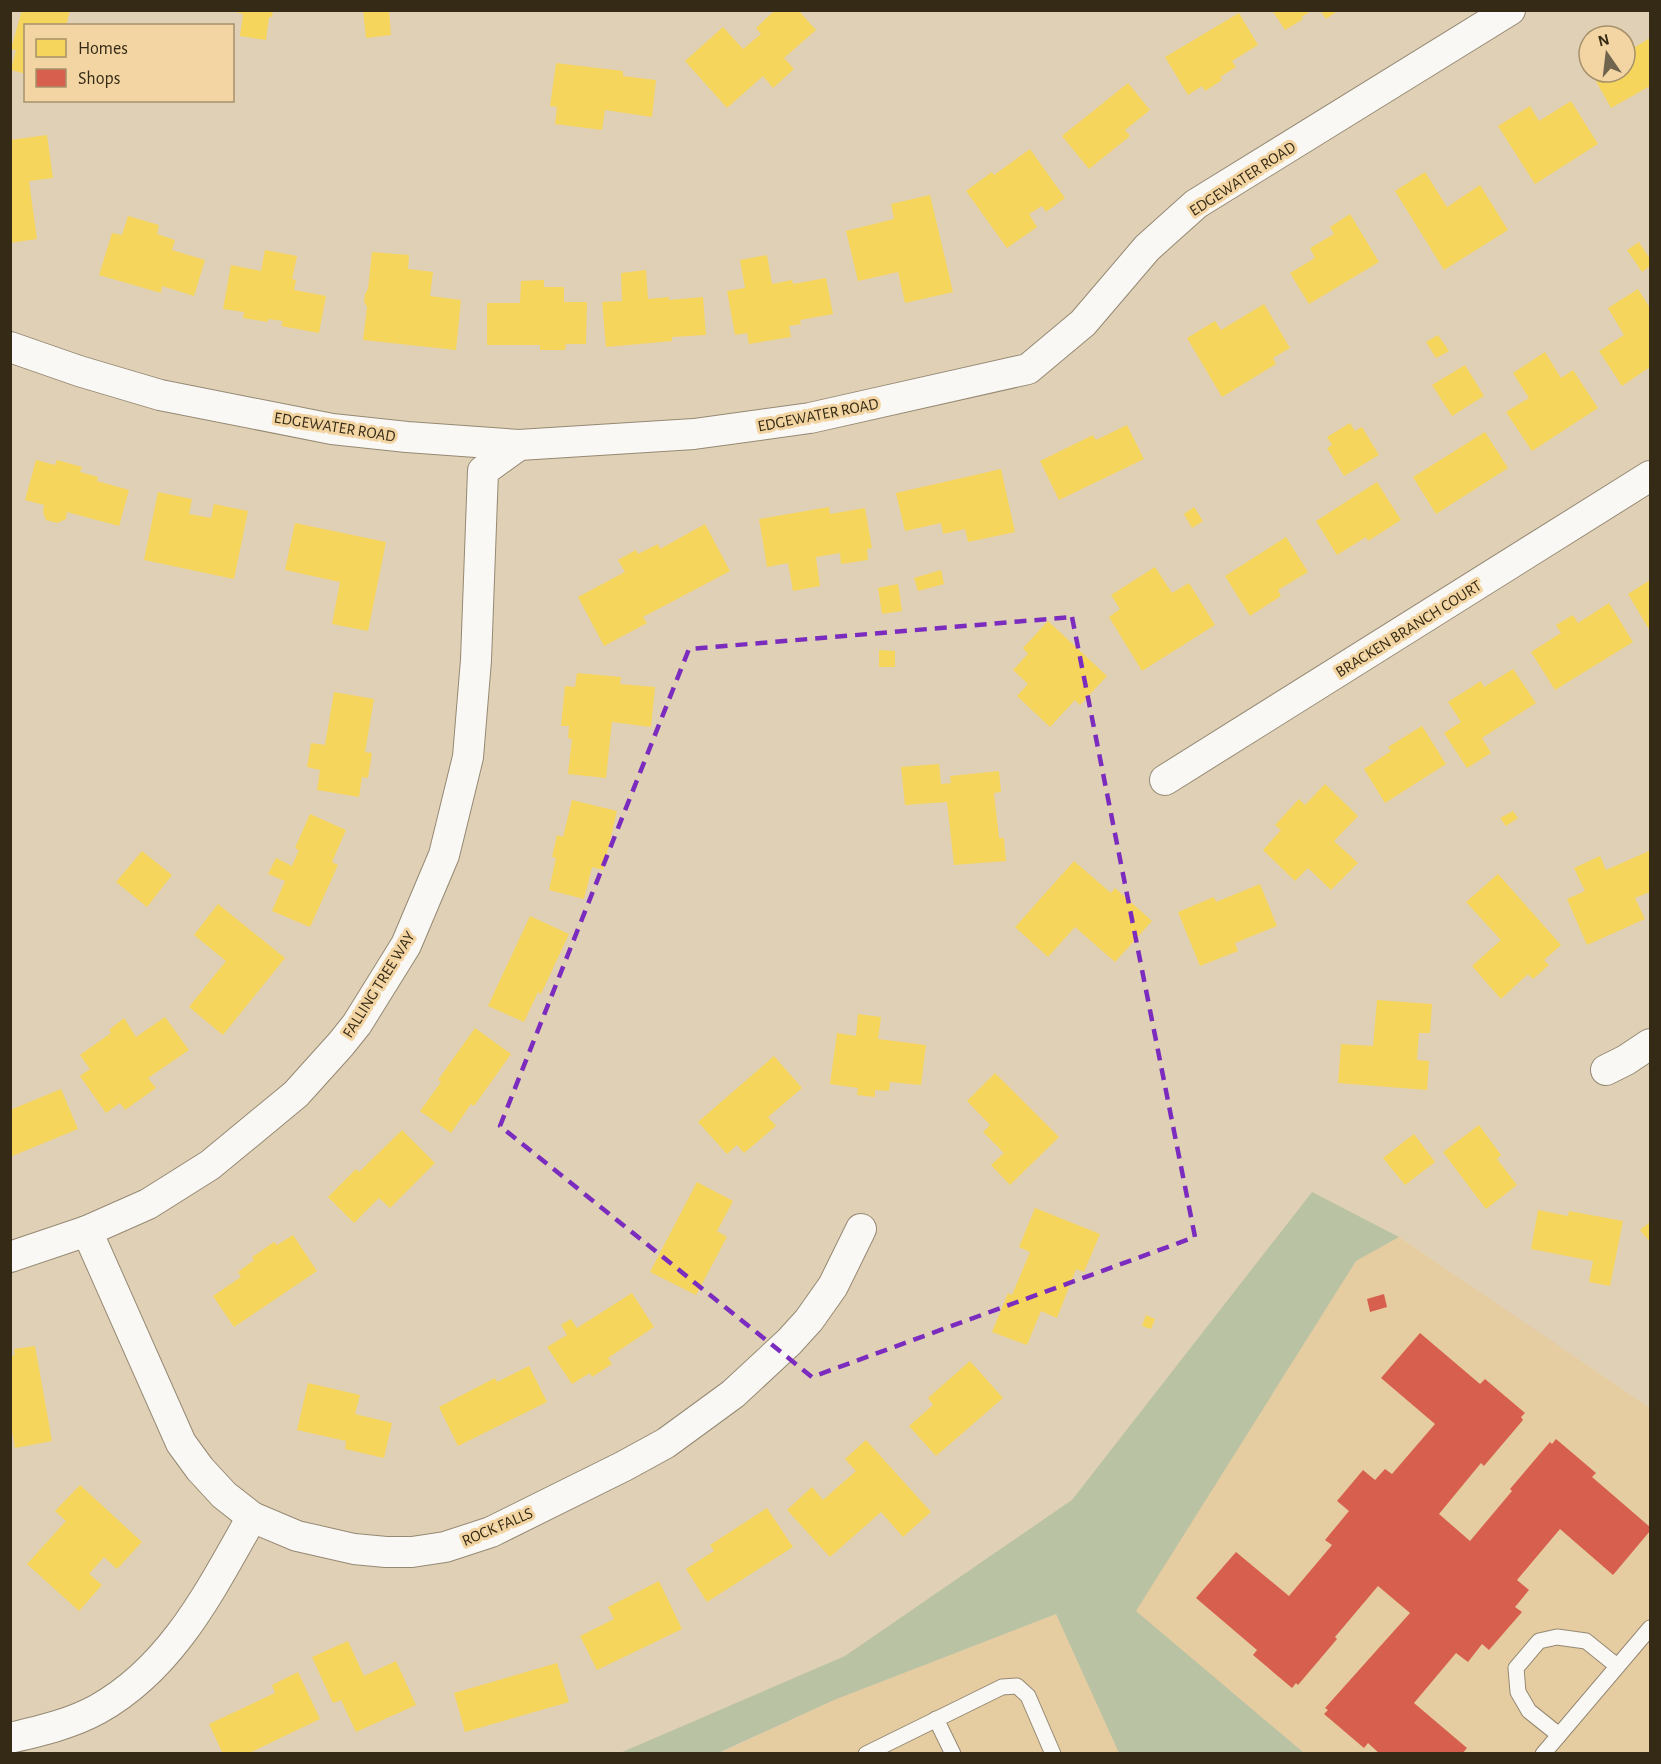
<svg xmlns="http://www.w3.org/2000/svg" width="1661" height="1764" font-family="'Alegreya Sans',sans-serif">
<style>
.built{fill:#e6cca1}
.green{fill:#b9c2a2}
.homes{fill:#f6d55c}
.shops{fill:#d6604d}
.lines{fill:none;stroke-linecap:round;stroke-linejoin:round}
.service-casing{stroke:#958974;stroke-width:17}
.minor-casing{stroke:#958974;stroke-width:32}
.service{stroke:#faf8f4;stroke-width:15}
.minor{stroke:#faf8f4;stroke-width:30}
.marked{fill:none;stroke:#7b2cbf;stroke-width:4.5;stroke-dasharray:12 8;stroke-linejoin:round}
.labels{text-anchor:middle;stroke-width:6;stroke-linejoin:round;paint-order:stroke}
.street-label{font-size:16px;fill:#352a16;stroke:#f2d5a3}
</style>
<rect width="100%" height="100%" fill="#e0d0b5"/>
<g class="built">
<path d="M1399,1237L1650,1408V1753H1304L1135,1611L1356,1261Z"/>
<path d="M1057,1614L1119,1753L718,1754L834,1700Z"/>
</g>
<path class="green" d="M1312,1192L1399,1237L1356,1261L1136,1611L1304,1753H1119L1056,1614L834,1700L718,1753H620L845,1656L1072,1500Z"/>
<g class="homes">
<path d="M22,10H70L66,26H26V74L11,70L16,50L11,49Z"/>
<path d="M228,10H273L272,17H269L266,40L240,36L243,14Z"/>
<path d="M363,10H389L391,35L366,38Z"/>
<path d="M775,10H798L816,30L784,58L794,69L773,88L763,76L727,108L685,61L723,27L743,49L761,34L756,28Z"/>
<path d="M1272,10H1313L1301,17L1303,19L1285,30Z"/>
<path d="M1320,10H1339L1326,19Z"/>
<path d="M1239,13L1258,45L1232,61L1236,67L1220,77L1222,80L1205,91L1202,86L1188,95L1165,57Z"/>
<path d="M1650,38V86L1611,108L1591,72H1625V53Z"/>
<path d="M556,63L623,71V76L656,80L652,117L605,110L602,130L555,124L557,107L550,106Z"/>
<path d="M1128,83L1150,110L1125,130L1130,136L1089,169L1062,136Z"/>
<path d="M1571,101L1598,144L1535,184L1498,126L1530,106L1539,121Z"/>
<path d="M47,135L53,178L29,181L37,239L10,243V140Z"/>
<path d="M1030,149L1065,198L1046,212L1042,206L1029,214L1037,227L1007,248L966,191L992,172L994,175Z"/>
<path d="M1425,172L1447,207L1480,185L1508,230L1444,270L1395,191Z"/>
<path d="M930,195L953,292L905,303L898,272L858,281L846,231L894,219L891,204Z"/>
<path d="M1350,214L1379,262L1309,304L1290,273L1315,258L1310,248L1334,234L1330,227Z"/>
<path d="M128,216L159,225L157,234L175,240L172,250L205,260L194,296L162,286L161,293L99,275L112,233L122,235Z"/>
<path d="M1639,242L1650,259V266L1642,272L1627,250Z"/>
<path d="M265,250L297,256L292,279L296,280L294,290L326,296L319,333L281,326L283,321L268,319V322L243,318L244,312L223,309L231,265L261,271Z"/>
<path d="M372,252L409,255L408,269L433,272L430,296L461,300L456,350L363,340L367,307L364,302L365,294L368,289Z"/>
<path d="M767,255L772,284L792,280L793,284L826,278L833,314L800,320L801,324L789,326L791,337L749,344L747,333L735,335L727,291L745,288L740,260Z"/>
<path d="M646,270L648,299L669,297V300L703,297L706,335L672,337V341L606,347L602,302L622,301L621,273Z"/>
<path d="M544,280V287H564V302H587L586,344H566L565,350H540V345H487V303H520L521,281Z"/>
<path d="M1638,289L1650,308V367L1622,386L1599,351L1624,335L1608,308Z"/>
<path d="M1264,304L1290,348L1273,358L1276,364L1222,397L1187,338L1215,321L1221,330Z"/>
<path d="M1438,335L1449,351L1436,358L1426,342Z"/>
<path d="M1545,352L1561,378L1573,370L1598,408L1532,451L1506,412L1529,398L1513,373Z"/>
<path d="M1465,365L1484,396L1452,416L1432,385Z"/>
<path d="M1350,423L1355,431L1362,427L1379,455L1344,476L1327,448L1332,445L1327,437Z"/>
<path d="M1127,425L1144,459L1059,500L1040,461L1093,435L1096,440Z"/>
<path d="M1485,432L1508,468L1436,514L1413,477Z"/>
<path d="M36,460L55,465L57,460L82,467L80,472L98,477L97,481L129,490L119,526L67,512L66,519L57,523L46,520L43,512L44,505L25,500Z"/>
<path d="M1001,469L1015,532L968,542L965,529L943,534L941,523L905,531L896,493Z"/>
<path d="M1377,482L1401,520L1368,541L1366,537L1337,555L1316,521Z"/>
<path d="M158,492L192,499L189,514L211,518L214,504L248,511L234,579L144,560Z"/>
<path d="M829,507L830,514L865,508L872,548L867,549L868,560L841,564L840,553L816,557L820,586L793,591L788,563L767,567L759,519Z"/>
<path d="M1194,507L1203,521L1192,528L1184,514Z"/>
<path d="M295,523L386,542L368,631L332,624L340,582L285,570Z"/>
<path d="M705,524L730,571L643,617L647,623L604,646L578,597L625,572L618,560L636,550L638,554L658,544L660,549Z"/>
<path d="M1286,537L1308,572L1278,590L1281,596L1250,616L1225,576Z"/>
<path d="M1155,567L1172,593L1189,583L1215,625L1142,671L1109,617L1120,609L1111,595Z"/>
<path d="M941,570L944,584L918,591L914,578Z"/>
<path d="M1650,580V631L1628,594Z"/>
<path d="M898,584L902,611L882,614L878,588Z"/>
<path d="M1609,603L1633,642L1555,690L1531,652L1561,633L1556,625L1573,615L1578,623Z"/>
<path d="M1048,621L1107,676L1080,705L1075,700L1050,727L1017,696L1028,684L1013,670L1028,654L1023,648Z"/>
<path d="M879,650L895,651V667H879Z"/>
<path d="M1513,669L1536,703L1482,738L1491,753L1467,768L1444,733L1461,722L1448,702L1481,681L1484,687Z"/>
<path d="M577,673L621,677L620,684L655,687L651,727L612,722L606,778L568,774L572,739L568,738L569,726H561L565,686L575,687Z"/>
<path d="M334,692L374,699L365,752L372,753L368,778L362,777L359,797L317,790L320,770L307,767L311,743L325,745Z"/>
<path d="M1422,726L1446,764L1385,803L1364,769L1391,751L1388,747Z"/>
<path d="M939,764L941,784L951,783L950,776L999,771L1001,792L994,793L999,838H1004L1006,861L954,865L947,802L905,805L901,767Z"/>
<path d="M1325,784L1358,816L1334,841L1358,863L1331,890L1308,868L1295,881L1263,850L1281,830L1275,825L1299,799L1305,805Z"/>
<path d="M572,800L617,811L603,870L592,867L584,899L549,890L556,858L552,857L557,835L563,837Z"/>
<path d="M1513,811L1518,818L1506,826L1500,818Z"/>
<path d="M310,814L346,830L332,862L338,865L310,927L272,911L285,881L268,874L276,858L292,866L299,850L295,848Z"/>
<path d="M142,851L172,875L147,907L116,882Z"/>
<path d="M1649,851L1650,855V892L1635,898L1645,919L1587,945L1567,899L1585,891L1574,868L1600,856L1606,870Z"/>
<path d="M1074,861L1111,893L1115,888L1152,921L1115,962L1075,927L1048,957L1015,927Z"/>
<path d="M1498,874L1561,945L1544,960L1549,965L1533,979L1528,974L1501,999L1472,966L1501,940L1466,902Z"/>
<path d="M1260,884L1277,926L1235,943L1238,951L1200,966L1178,912L1214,897L1216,902Z"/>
<path d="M218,904L285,958L223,1035L189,1007L226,961L194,935Z"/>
<path d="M530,916L569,934L541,994L538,992L524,1022L488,1006Z"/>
<path d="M1377,1000L1432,1004L1430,1033H1419L1417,1060L1429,1061L1427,1090L1338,1083L1341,1044L1373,1046Z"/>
<path d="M858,1014L881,1017L878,1039L926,1045L921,1085L890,1082L889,1091L875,1090V1097L857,1095L858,1088L830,1084L837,1033L856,1036Z"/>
<path d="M165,1017L189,1050L148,1078L156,1088L125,1110L120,1103L106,1113L80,1076L90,1069L80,1055L111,1033L109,1030L124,1018L136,1037Z"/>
<path d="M475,1028L511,1054L474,1106L471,1104L451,1133L420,1111L441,1082L438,1080Z"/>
<path d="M774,1056L802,1088L768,1117L776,1126L744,1153L737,1145L727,1154L698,1122Z"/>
<path d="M995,1073L1059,1137L1010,1185L991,1165L1004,1153L983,1132L990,1125L967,1101Z"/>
<path d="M61,1089L78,1129L10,1157V1110Z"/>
<path d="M1479,1125L1501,1155L1497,1159L1517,1185L1486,1209L1443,1152Z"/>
<path d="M402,1130L435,1163L390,1208L379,1198L354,1223L328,1197L356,1169L359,1172Z"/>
<path d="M1414,1134L1435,1162L1405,1185L1383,1158Z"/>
<path d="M697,1182L733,1201L717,1231L727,1237L696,1295L650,1272Z"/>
<path d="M1035,1208L1100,1234L1084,1272L1076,1269L1057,1318L1041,1311L1027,1345L992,1332L1008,1293L1012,1295L1030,1252L1019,1247Z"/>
<path d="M1538,1210L1568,1216L1569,1211L1623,1221L1610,1286L1589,1282L1593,1261L1531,1249Z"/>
<path d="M1650,1222V1242L1640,1230Z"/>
<path d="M293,1235L317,1271L234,1327L213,1296L241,1277L238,1272L254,1260L252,1257L274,1242L277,1245Z"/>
<path d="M632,1293L654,1327L608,1358L612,1364L592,1377L590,1373L572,1384L547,1347L567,1335L561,1325L571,1319L577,1328Z"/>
<path d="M1146,1315L1155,1319L1151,1329L1142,1326Z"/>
<path d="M35,1346L52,1441L15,1448L10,1420V1356L15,1355L14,1349Z"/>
<path d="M970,1361L1003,1398L936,1456L909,1426L933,1405L928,1398Z"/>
<path d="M529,1366L547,1402L458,1446L439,1407L495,1378L497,1382Z"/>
<path d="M308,1383L360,1395L355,1414L392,1423L384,1458L345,1449L346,1441L297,1430Z"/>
<path d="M866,1440L931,1512L903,1537L881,1512L830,1557L787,1510L812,1487L823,1500L856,1471L845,1459Z"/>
<path d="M80,1485L142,1542L117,1569L104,1557L89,1574L102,1585L79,1611L27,1564L66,1521L55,1511Z"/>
<path d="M767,1508L793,1547L707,1602L686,1569L714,1551L710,1545Z"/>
<path d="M659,1581L682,1629L597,1670L580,1636L614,1619L608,1607Z"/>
<path d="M348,1641L364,1676L396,1661L416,1705L356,1732L341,1700L333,1703L312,1657Z"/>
<path d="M557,1663L569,1702L465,1732L454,1693Z"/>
<path d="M298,1672L320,1719L247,1754H223L209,1724L275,1693L272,1685Z"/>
</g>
<g class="shops">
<path d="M1384,1294L1387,1307L1370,1312L1367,1299Z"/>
<path d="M1420,1333L1480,1384L1485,1379L1525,1413L1521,1417L1523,1420L1484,1466L1481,1463L1439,1514L1470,1541L1512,1491L1510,1489L1550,1442L1552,1444L1556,1439L1596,1473L1592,1477L1650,1527V1531L1613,1575L1560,1529L1517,1580L1529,1590L1515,1607L1522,1612L1489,1650L1482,1644L1468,1662L1456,1653L1414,1703L1467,1748L1462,1754H1380L1368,1743L1364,1748L1324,1714L1328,1710L1325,1708L1410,1613L1378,1586L1335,1637L1337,1639L1298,1685L1296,1683L1292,1688L1253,1655L1257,1650L1196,1598L1236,1552L1289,1596L1332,1545L1325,1540L1349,1511L1337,1501L1363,1470L1375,1480L1385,1469L1392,1474L1435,1424L1381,1378Z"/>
</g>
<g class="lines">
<g class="service-casing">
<g id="service">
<path d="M936,1719L953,1754"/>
<path d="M1559,1735L1529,1711L1518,1692L1516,1668L1539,1641L1557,1637L1586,1641L1617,1666"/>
<path d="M866,1754L1002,1687L1017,1686L1028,1696L1053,1754"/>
<path d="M1543,1754L1650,1628"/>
</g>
</g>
<g class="minor-casing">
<g id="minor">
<path d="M10,347L79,371L160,395L332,429L407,437L519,445L694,434L810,418L1028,369L1083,323L1147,248L1196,204L1510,10"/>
<path d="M1165,780L1650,476"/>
<path d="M1606,1070L1626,1060L1650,1044"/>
<path d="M87,1231L181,1443L200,1469L224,1495L252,1517L297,1536L354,1549L386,1552H412L445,1547L491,1532L624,1466L666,1443L733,1394L789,1342L809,1320L833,1286L861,1229"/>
<path d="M10,1257L87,1231L148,1204L210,1165L296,1094L341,1044L357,1024L406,945L444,855L468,757L476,660L483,471L519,445"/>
<path d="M10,1738C40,1731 71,1724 98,1709C173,1667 211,1589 252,1517"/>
</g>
</g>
<use href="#service" class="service"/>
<use href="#minor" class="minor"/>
</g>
<path class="marked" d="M1072,617L1195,1237L812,1377L500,1126L689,649Z"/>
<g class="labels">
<g class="street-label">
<text transform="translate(1242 178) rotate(-33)" y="6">EDGEWATER ROAD</text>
<text transform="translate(818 414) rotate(-11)" y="6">EDGEWATER ROAD</text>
<text transform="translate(335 426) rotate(9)" y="6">EDGEWATER ROAD</text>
<text transform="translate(1408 628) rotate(-32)" y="6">BRACKEN BRANCH COURT</text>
<text transform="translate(378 984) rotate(-58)" y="6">FALLING TREE WAY</text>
<text transform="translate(497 1526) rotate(-23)" y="6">ROCK FALLS</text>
</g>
</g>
<rect width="1661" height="1764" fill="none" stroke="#352a16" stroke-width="24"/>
<rect x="24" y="24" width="210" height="78" fill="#f2d5a3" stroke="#a6916b" stroke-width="1.5"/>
<rect x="36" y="39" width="30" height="18" fill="#f6d55c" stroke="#a6916b" stroke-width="1.5"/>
<text x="78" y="54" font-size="18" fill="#352a16">Homes</text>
<rect x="36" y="69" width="30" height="18" fill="#d6604d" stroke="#a6916b" stroke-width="1.5"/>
<text x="78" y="84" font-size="18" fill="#352a16">Shops</text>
<g transform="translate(1607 54) rotate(346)"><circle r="28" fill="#f2d5a3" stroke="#a6916b" stroke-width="1.5"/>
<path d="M0-4.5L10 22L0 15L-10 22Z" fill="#71644e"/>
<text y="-9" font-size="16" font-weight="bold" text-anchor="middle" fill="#352a16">N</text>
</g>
</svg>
